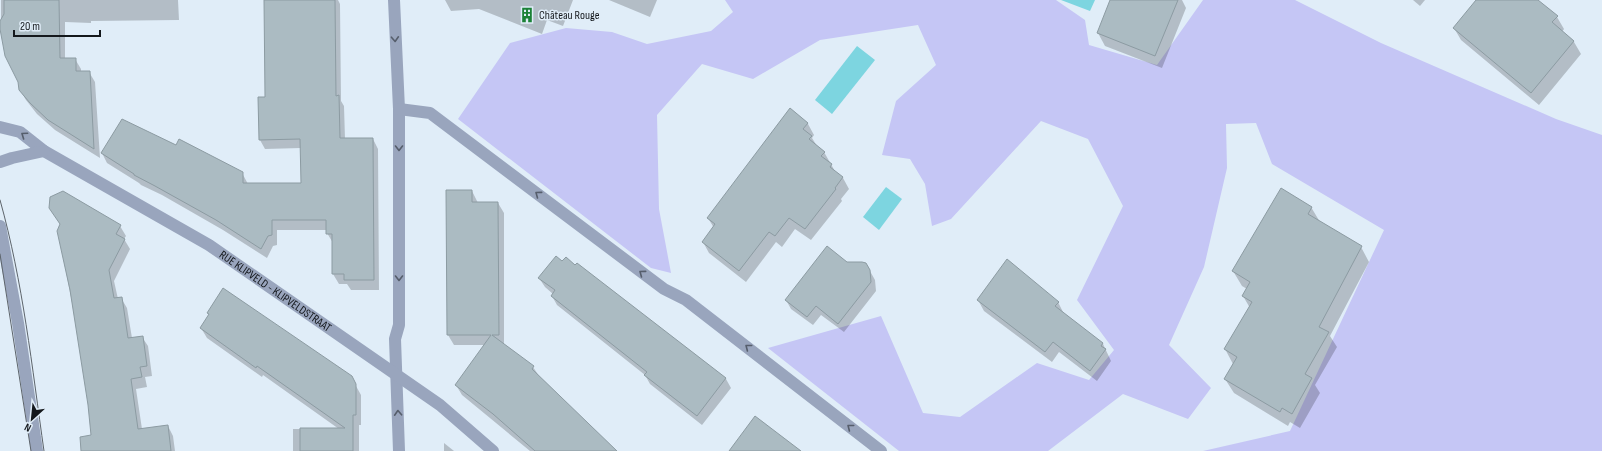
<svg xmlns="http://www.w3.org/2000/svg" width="1602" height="451" font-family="'Sofia Sans Condensed',sans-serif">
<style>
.green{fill:#c5c6f5}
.water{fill:#7dd5e0}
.shadow{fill:#0003}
.building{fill:#abbbc2;stroke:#8c9ba2}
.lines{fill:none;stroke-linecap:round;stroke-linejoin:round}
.minor{stroke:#99a5bd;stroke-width:12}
.tram{stroke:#5d646b;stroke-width:1}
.oneway{stroke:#565e6c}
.labels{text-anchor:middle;stroke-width:3;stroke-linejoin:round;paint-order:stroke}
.poi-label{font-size:12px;fill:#14181c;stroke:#e0edf8;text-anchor:start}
.street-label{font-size:12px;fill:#14181c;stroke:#e0edf8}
</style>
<rect width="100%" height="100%" fill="#e0edf8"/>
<path class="green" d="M725,0H1056L1085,20L1089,45L1157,65L1203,0H1295L1381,43L1556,119L1602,135V451H1203L1290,431L1384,230L1272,164L1256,123L1226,124L1227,168L1204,267L1169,345L1211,388L1188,419L1123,394L1048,451H899L768,348L881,316L923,413L960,417L1037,363L1089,380L1114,350L1077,300L1123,206L1088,139L1041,121L951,219L932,226L925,184L910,159L882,155L896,101L936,65L918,25L820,40L753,79L702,64L657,115L659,209L671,273L651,268L458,119L510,43L566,28L612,32L647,44L711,31L733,12Z"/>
<g class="water">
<path d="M1061,0H1095L1090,11Z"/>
<path d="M857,46L875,60L832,114L815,100Z"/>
<path d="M886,187L902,199L879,230L863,217Z"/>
</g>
<g class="shadow">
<path d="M1,0H178L179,20L91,21V23L65,22V59H75L81,69V72H89L95,82L100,158L55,130L37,114L26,100L20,90L19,82L1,28Z"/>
<path d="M265,0H338L340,4L341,101L344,106L345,139H373L378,149L379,290H351L347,284H339L333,274V243L327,233V230H277V245L273,246L267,258L223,230L162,195L141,185L139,183L107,163L102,153L176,147L242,173L248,184H302L301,148L265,149L260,140L266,98Z"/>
<path d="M445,0H573L563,26L547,20L542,34L479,9L451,11Z"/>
<path d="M609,0H657L650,17Z"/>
<path d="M1112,0H1182L1186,8L1162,68L1105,46L1098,33Z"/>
<path d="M1413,0H1425L1420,6Z"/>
<path d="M1477,0H1537L1557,17L1564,29L1562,32L1574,42L1581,54L1539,105L1461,40L1454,28Z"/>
<path d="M790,110L808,124L814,135L812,138L817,146L824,152L836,173L843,178L849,189L841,199L842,201L811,240L795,229L782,247L776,242L746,282L709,253L703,242L714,228L708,218Z"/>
<path d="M447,191H472L478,203H498L504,213V345L533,367L539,376L613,451H530L462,395L456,385L485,345H454L448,335Z"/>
<path d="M1311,207L1320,222L1361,247L1369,262L1330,336L1337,347L1315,385L1320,393L1300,428L1290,422L1288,426L1234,393L1225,379L1233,364L1225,349L1250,308L1243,296L1247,289L1242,286L1233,271Z"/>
<path d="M120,226L126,236L124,239L130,249L114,281L118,299L121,298L127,308L132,338L142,337L148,346L152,376L145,377L147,387L136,389L142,429L168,426L173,436L175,451H94L89,405L75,318L58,231Z"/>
<path d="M563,263L576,266L577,264L726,379L731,388L702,425L650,384L645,375L557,305L552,296L553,294L545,287L539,278Z"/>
<path d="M847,263L866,264L875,280L876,291L844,332L821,315L813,325L791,309L786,300Z"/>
<path d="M978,300L1058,302L1064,314L1103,344L1111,361L1097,381L1059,352L1052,362L984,311Z"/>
<path d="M201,328L351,377L361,395V425H359V451H293V429H339L263,375L262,377L207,338Z"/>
<path d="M444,443L454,451H444Z"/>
</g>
<g class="building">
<path d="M4,0H59L60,58H76V71H90L94,149L48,120L30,103L19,90L18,82L5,56L0,29V21L4,14Z"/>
<path d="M264,0H335L336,96L339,95L340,138H373L374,280H344V274H332V234H326V220H272V235L268,236L261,249L216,220L155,186L134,175V174L101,153L122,119L176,145L179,139L243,172V183H301L300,139L259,140L258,97H265Z"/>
<path d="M1110,0H1178L1155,56L1097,33Z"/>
<path d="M1476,0H1538L1558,16L1552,22L1574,41L1531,93L1453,28Z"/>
<path d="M790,108L808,123L803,129L812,136L809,139L825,152L821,156L832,164L830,167L843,177L835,188L836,189L805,229L789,218L775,236L769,232L739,271L702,242L715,224L707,218Z"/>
<path d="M1281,188L1312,207L1308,214L1362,246L1319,327L1329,332L1305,374L1312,378L1292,414L1282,408L1280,412L1224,379L1237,357L1224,349L1252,302L1242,296L1250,282L1232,271Z"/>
<path d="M446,190H472V202H498L499,335H492L534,366L532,369L617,451H535L493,414L455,385L491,335H447Z"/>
<path d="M63,191L121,225L116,234L125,239L109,270L114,298L122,297L128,338L143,336L147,366L140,367L142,377L131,379L138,429L168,425L171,451H81L80,437L91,435L88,405L70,290L57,231L60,224L49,208L50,197Z"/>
<path d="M827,246L847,262H862L866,263L870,270L871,282L838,324L816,306L807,317L785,300Z"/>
<path d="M556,256L562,261L566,257L575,265L577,263L726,378L697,416L644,375L647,372L551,296L555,290L538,278Z"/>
<path d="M1007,259L1059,302L1055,306L1103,343L1101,346L1106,349L1090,371L1053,342L1045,352L977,300Z"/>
<path d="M223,288L352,376L356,384V415H353V451H300V428H345L257,366L256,368L200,328L209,314L207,313Z"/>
<path d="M755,416L801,451H729Z"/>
</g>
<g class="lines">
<g class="minor">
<path d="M394,0L399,109V325L395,339L399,451"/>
<path d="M399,109L430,113L664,289L686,300L881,451"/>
<path id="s1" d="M0,127L20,132L44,151L209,245L440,405L493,451"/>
<path d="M0,162L12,158L44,151"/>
<path d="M0,226L18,323L37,451"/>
</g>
<g class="tram">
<path d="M0,200C23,282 32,367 44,451"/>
<path d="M0,254L31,451"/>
</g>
</g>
<defs><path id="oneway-chevron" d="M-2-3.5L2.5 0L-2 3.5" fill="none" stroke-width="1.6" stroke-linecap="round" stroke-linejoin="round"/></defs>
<g class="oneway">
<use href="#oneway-chevron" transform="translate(395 39) rotate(87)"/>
<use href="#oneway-chevron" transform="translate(24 135) rotate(-145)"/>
<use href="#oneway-chevron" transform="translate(399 148) rotate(90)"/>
<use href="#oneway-chevron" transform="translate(538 194) rotate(-143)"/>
<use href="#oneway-chevron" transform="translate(642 273) rotate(-143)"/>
<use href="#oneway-chevron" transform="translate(399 278) rotate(90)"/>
<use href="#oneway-chevron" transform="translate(748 347) rotate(-142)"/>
<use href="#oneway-chevron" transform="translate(398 413) rotate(-93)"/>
<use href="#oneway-chevron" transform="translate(850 427) rotate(-142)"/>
</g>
<defs>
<g id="building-bare" transform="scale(1.2)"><path d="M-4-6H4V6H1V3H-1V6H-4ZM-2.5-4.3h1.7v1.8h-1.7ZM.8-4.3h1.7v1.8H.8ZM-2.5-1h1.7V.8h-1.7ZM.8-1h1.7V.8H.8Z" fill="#1b8136" stroke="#e0edf8" stroke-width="2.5" paint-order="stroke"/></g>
</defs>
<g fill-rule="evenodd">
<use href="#building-bare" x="527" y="15"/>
</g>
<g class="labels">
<g class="poi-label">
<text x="539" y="19">Château Rouge</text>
</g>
<g class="street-label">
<text dy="4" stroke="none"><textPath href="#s1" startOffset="322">RUE KLIPVELD - KLIPVELDSTRAAT</textPath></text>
</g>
</g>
<g transform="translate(32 419) rotate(207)" stroke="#e0edf8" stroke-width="3" paint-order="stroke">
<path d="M0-3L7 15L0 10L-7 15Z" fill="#14181c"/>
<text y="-6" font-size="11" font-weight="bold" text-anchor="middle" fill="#14181c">N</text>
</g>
<path d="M14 30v6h86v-6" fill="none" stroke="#14181c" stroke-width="2"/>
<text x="20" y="30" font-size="12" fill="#14181c" stroke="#e0edf8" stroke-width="3" paint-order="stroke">20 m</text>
</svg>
